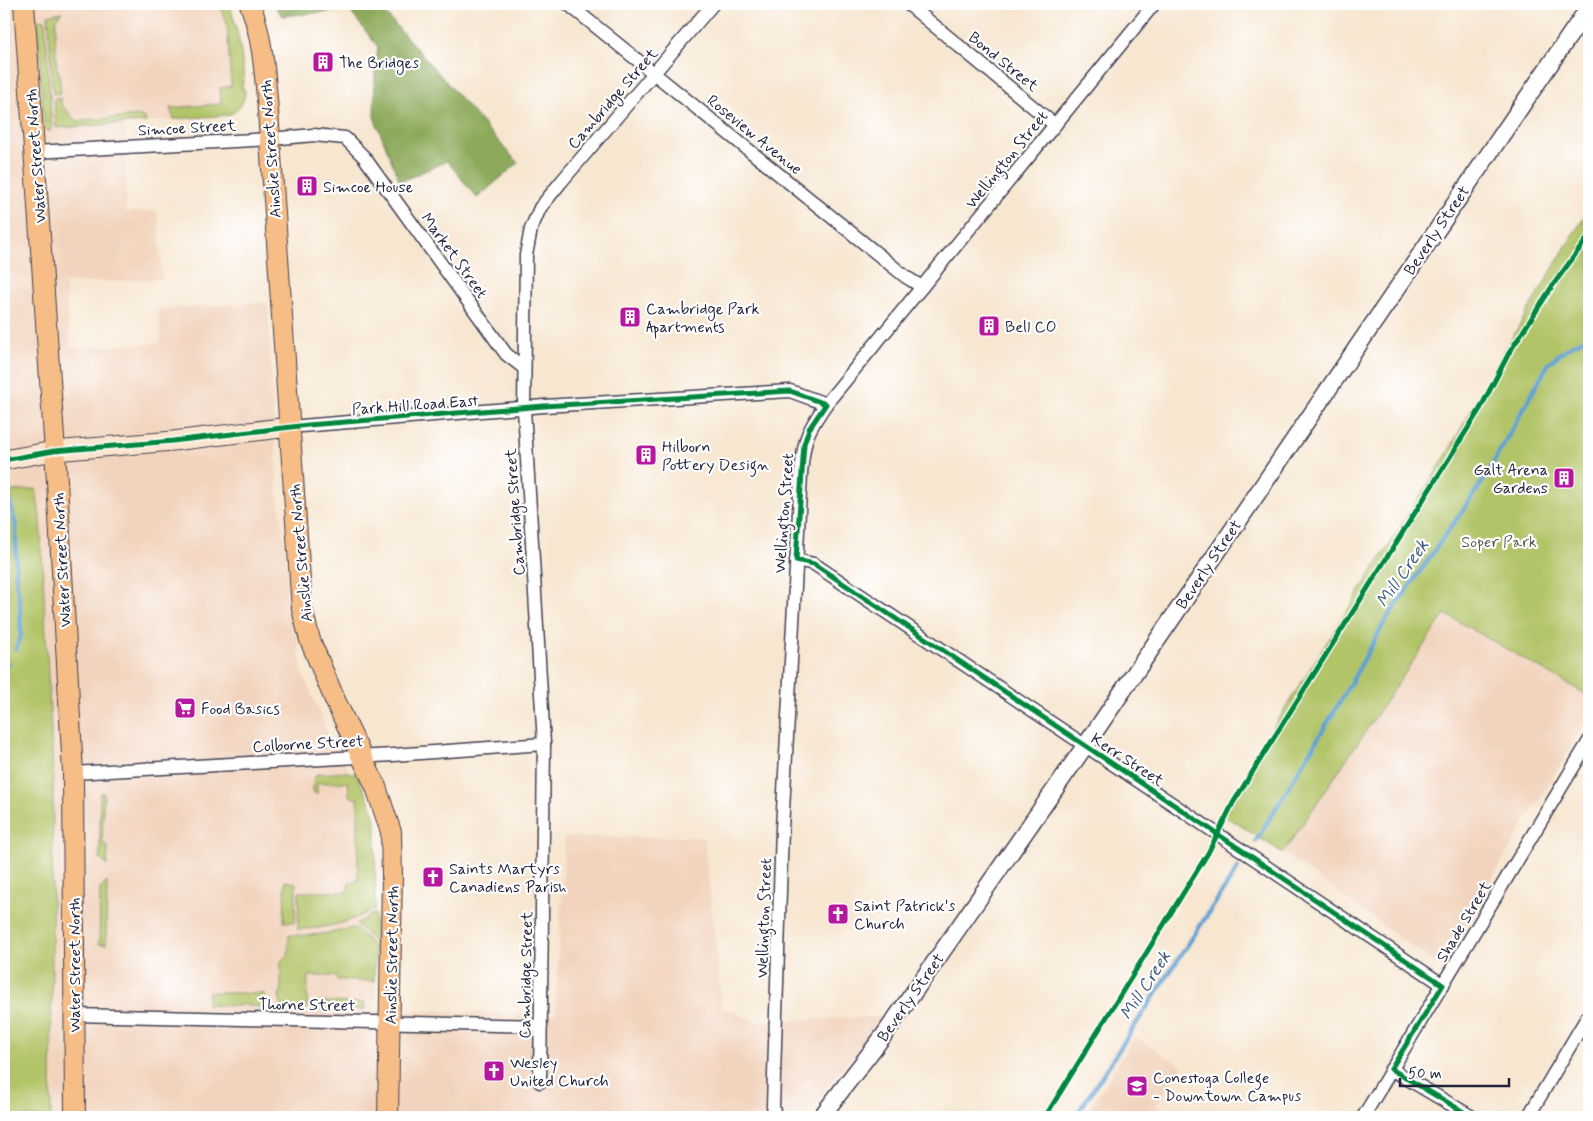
<svg xmlns="http://www.w3.org/2000/svg" width="1593" height="1121" font-family="Mynerve,sans-serif">
<style>
.built{fill:#f2d4be}
.green{fill:#b2c467;stroke:#6a7351}
.forest{fill:#8daa5c;stroke:#58664c}
.lines{fill:none;stroke-linecap:round;stroke-linejoin:round}
.stream{stroke:#5ea1d2;stroke-width:4.5}
.minor-casing{stroke:#423f51;stroke-width:15}
.tertiary-casing{stroke:#423f51;stroke-width:19}
.secondary-casing{stroke:#423f51;stroke-width:21}
.primary-casing{stroke:#423f51;stroke-width:22}
.minor{stroke:#fff;stroke-width:12}
.tertiary{stroke:#fff;stroke-width:16}
.secondary{stroke:#fbe5cf;stroke-width:19}
.primary{stroke:#f6be86;stroke-width:20}
.cycleway-casing{stroke:#fff;stroke-width:8}
.cycleway{stroke:#00873e;stroke-width:5}
.labels{text-anchor:middle;stroke-width:4.5;stroke-linejoin:round;paint-order:stroke}
.street-label{font-size:16px;fill:#22223b;stroke:#fff}
.poi-label{font-size:16px;fill:#22223b;stroke:#fff;text-anchor:start}
.park-label{font-size:16px;fill:#545b4a;stroke:#fff}
.water-label{font-size:18px;font-style:italic;fill:#3d5b7f;stroke:#fff}
</style>
<rect width="100%" height="100%" fill="#fff"/>
<filter id="ink" filterUnits="userSpaceOnUse"><feTurbulence type="fractalNoise" baseFrequency=".02" numOctaves="2"/><feDisplacementMap in="SourceGraphic" scale="10" xChannelSelector="R" yChannelSelector="G"/><feConvolveMatrix kernelMatrix="1 2 1 2 8 2 1 2 1" color-interpolation-filters="sRGB"/></filter>
<filter id="wash" filterUnits="userSpaceOnUse"><feTurbulence type="fractalNoise" baseFrequency=".0096" numOctaves="4" result="noise"/><feDisplacementMap in="SourceGraphic" scale="20" xChannelSelector="R" yChannelSelector="G"/><feGaussianBlur stdDeviation="1.12" result="paint"/><feColorMatrix in="noise" values="0 0 0 0 0 0 0 0 0 0 0 0 0 0 0 0 0 1.4 0 .05"/><feComposite in="paint" operator="in"/></filter>
<g filter="url(#wash)">
<rect width="100%" height="100%" fill="#f7e6d0"/>
<g class="built">
<path d="M4,4H229L237,26L242,54L244,81L245,97L243,102L236,112L229,115L125,124L126,212L158,211L162,279L66,283L70,348L161,343L158,309L268,302L278,497L302,671L329,736L367,801L373,899L375,1010L555,1014L565,837H704L722,1007L757,1021L882,1017L804,1117H51L53,773L36,489L4,492Z"/>
<path d="M1445,614L1589,696V717L1439,966L1283,853Z"/>
<path d="M1135,1037L1183,1067L1156,1105L1174,1117H1084Z"/>
</g>
<g class="green">
<path d="M219,4H229C238,29 242,54 244,81H242V90H245C245,101 239,110 229,115L174,119L170,108L221,104L220,88L231,86L227,24Z"/>
<path d="M62,12L56,20V34H55L57,71H59L61,93L53,94L48,15Z"/>
<path d="M37,19L45,20L52,129H50V132L45,129L44,123L40,73L42,71L40,69L41,62Z"/>
<path d="M61,98V104L76,121L141,116L145,118L146,122L56,128L54,99Z"/>
<path d="M1589,210V696L1445,614L1283,853L1224,815L1279,718L1447,454L1499,360L1569,241Z"/>
<path d="M36,489L40,516L53,773L51,1117H4V492Z"/>
<path d="M348,772L357,775L372,807L376,823L375,909C348,923 327,929 297,929L298,927L299,892H347L349,883L358,881V798H353L349,795L348,782L317,783V794L313,792V781L317,774Z"/>
<path d="M100,793H104L102,841L108,847L107,866L100,859Z"/>
<path d="M285,881L296,883L295,922H284Z"/>
<path d="M107,882L106,944H99L100,889Z"/>
<path d="M375,913V943L357,925V923Z"/>
<path d="M352,928L357,929L375,948L374,982L373,981L337,980L336,976H308L307,1008L281,1007L279,994H281V961L288,955L289,935C311,936 331,934 352,928Z"/>
<path d="M208,992L265,994L262,1007L247,1006V1004H240V1006L207,1005Z"/>
<path d="M318,1002L365,1003V1009L318,1008Z"/>
</g>
<path class="forest" d="M274,4H377L518,163L477,198L447,161L400,182L374,117L375,68L378,47L349,10L282,16Z"/>
<g class="lines">
<g class="stream">
<path d="M8,494L16,526V579L20,603L21,635L16,649"/>
<path d="M4,664L9,663"/>
<path d="M1256,841L1340,702L1386,620L1483,481L1549,363L1567,348L1589,336"/>
<path d="M1075,1117L1238,868"/>
</g>
</g>
</g>
<g filter="url(#ink)">
<g class="lines">
<g class="minor-casing">
<g id="minor">
<path d="M568,4L906,277L922,287"/>
<path d="M908,4L1055,125"/>
<path d="M35,152L270,139L314,135L345,138L364,157L506,354L524,368"/>
<path d="M289,427L544,406L790,391L826,404"/>
<path d="M796,560L814,564L1443,985"/>
<path d="M73,773L393,755L544,744"/>
<path d="M74,1015L541,1026"/>
<path d="M1391,1069L1472,1117"/>
<path d="M540,1082L544,744L524,409L526,255L531,229L540,208L561,182L713,4"/>
<path d="M775,1117L773,1106L782,829L801,474C804,439 806,433 826,404L1154,4"/>
<path d="M1363,1117L1589,741"/>
<path d="M1528,1117L1589,1014"/>
</g>
</g>
<g class="tertiary-casing">
<path id="tertiary" d="M821,1117L884,1035L1094,733L1589,7"/>
</g>
<g class="secondary-casing">
<path id="secondary" d="M4,460L54,451L173,441L289,427"/>
</g>
<g class="primary-casing">
<g id="primary">
<path d="M24,4L57,481L73,773L75,1117"/>
<path d="M250,4C263,38 265,75 268,111L302,609L310,640L335,700L376,787L391,832L392,875L388,1117"/>
</g>
</g>
<use href="#minor" class="minor"/>
<use href="#tertiary" class="tertiary"/>
<use href="#secondary" class="secondary"/>
<use href="#primary" class="primary"/>
<g class="cycleway-casing">
<g id="cycleway">
<path d="M4,460L54,451L173,441L308,425L544,406L790,391L826,404L809,429L804,444L796,560L814,564L1443,985L1391,1069L1472,1117"/>
<path d="M1045,1117L1208,853L1233,803L1480,409L1509,353L1553,285L1589,236"/>
</g>
</g>
<use href="#cycleway" class="cycleway"/>
</g>
</g>
<defs>
<g id="building-square" transform="scale(1.125)"><rect x="-9" y="-9" width="18" height="18" rx="4" fill="#b5179e" stroke="#fff"/><path d="M-4-6H4V6H1V3H-1V6H-4ZM-2.5-4.3h1.7v1.8h-1.7ZM.8-4.3h1.7v1.8H.8ZM-2.5-1h1.7V.8h-1.7ZM.8-1h1.7V.8H.8Z" fill="#fff"/></g>
<g id="supermarket-square" transform="scale(1.125)"><rect x="-9" y="-9" width="18" height="18" rx="4" fill="#b5179e" stroke="#fff"/><path d="M-6-5.5h2.5l.6 2H6L4.5 2H-2.5L-4.4-4H-6ZM-1.5 3.2a1.3 1.3 0 1 0 .1 0ZM3 3.2a1.3 1.3 0 1 0 .1 0Z" fill="#fff"/></g>
<g id="church-square" transform="scale(1.125)"><rect x="-9" y="-9" width="18" height="18" rx="4" fill="#b5179e" stroke="#fff"/><path d="M-1.2-6h2.4v3.5h3.3v2.4h-3.3V6h-2.4V-.1h-3.3v-2.4h3.3Z" fill="#fff"/></g>
<g id="university-square" transform="scale(1.125)"><rect x="-9" y="-9" width="18" height="18" rx="4" fill="#b5179e" stroke="#fff"/><path d="M0-5L7-2L0 1L-7-2ZM-4 1L0 2.5L4 1V4Q0 6-4 4Z" fill="#fff"/></g>
</defs>
<g fill-rule="evenodd">
<use href="#building-square" x="323" y="62"/>
<use href="#building-square" x="307" y="186"/>
<use href="#building-square" x="630" y="317"/>
<use href="#building-square" x="989" y="326"/>
<use href="#building-square" x="646" y="455"/>
<use href="#building-square" x="1564" y="478"/>
<use href="#supermarket-square" x="185" y="708"/>
<use href="#church-square" x="433" y="877"/>
<use href="#church-square" x="838" y="914"/>
<use href="#church-square" x="494" y="1071"/>
<use href="#university-square" x="1137" y="1086"/>
</g>
<g class="labels">
<g class="street-label">
<text transform="translate(1004 61) rotate(39)" y="6">Bond Street</text>
<text transform="translate(612 98) rotate(-49)" y="6">Cambridge Street</text>
<text transform="translate(187 127) rotate(-3)" y="6">Simcoe Street</text>
<text transform="translate(755 134) rotate(39)" y="6">Roseview Avenue</text>
<text transform="translate(270 149) rotate(-94)" y="6">Ainslie Street North</text>
<text transform="translate(35 156) rotate(-94)" y="6">Water Street North</text>
<text transform="translate(1006 159) rotate(-51)" y="6">Wellington Street</text>
<text transform="translate(1436 230) rotate(-56)" y="6">Beverly Street</text>
<text transform="translate(455 255) rotate(54)" y="6">Market Street</text>
<text transform="translate(415 404) rotate(-4)" y="6">Park Hill Road East</text>
<text transform="translate(514 512) rotate(-94)" y="6">Cambridge Street</text>
<text transform="translate(783 513) rotate(-86)" y="6">Wellington Street</text>
<text transform="translate(300 553) rotate(-95)" y="6">Ainslie Street North</text>
<text transform="translate(61 560) rotate(-93)" y="6">Water Street North</text>
<text transform="translate(1208 564) rotate(-56)" y="6">Beverly Street</text>
<text transform="translate(308 743) rotate(-3)" y="6">Colborne Street</text>
<text transform="translate(1128 759) rotate(33)" y="6">Kerr Street</text>
<text transform="translate(763 918) rotate(-88)" y="6">Wellington Street</text>
<text transform="translate(1463 921) rotate(-59)" y="6">Shade Street</text>
<text transform="translate(391 955) rotate(-89)" y="6">Ainslie Street North</text>
<text transform="translate(74 965) rotate(-90)" y="6">Water Street North</text>
<text transform="translate(525 975) rotate(-89)" y="6">Cambridge Street</text>
<text transform="translate(910 997) rotate(-55)" y="6">Beverly Street</text>
<text transform="translate(307 1004) rotate(1)" y="6">Thorne Street</text>
</g>
<g class="poi-label">
<text x="339" y="68">The Bridges</text>
<text x="323" y="192">Simcoe House</text>
<text x="646" y="314">Cambridge Park<tspan x="646" dy="18">Apartments</tspan></text>
<text x="1005" y="332">Bell CO</text>
<text x="662" y="452">Hilborn<tspan x="662" dy="18">Pottery Design</tspan></text>
<text x="1548" y="475" text-anchor="end">Galt Arena<tspan x="1548" dy="18">Gardens</tspan></text>
<text x="201" y="714">Food Basics</text>
<text x="449" y="874">Saints Martyrs<tspan x="449" dy="18">Canadiens Parish</tspan></text>
<text x="854" y="911">Saint Patrick's<tspan x="854" dy="18">Church</tspan></text>
<text x="510" y="1068">Wesley<tspan x="510" dy="18">United Church</tspan></text>
<text x="1153" y="1083">Conestoga College<tspan x="1153" dy="18">- Downtown Campus</tspan></text>
</g>
<g class="park-label">
<text x="1499" y="547">Soper Park</text>
</g>
<g class="water-label">
<text transform="translate(1402 573) rotate(-55)" y="6">Mill Creek</text>
<text transform="translate(1145 985) rotate(-57)" y="6">Mill Creek</text>
</g>
</g>
<rect width="1593" height="1121" fill="none" stroke="#fff" stroke-width="20"/>
<path d="M1400 1078v8h109v-8" fill="none" stroke="#22223b" stroke-width="2.5"/>
<text x="1408" y="1078" font-size="15" fill="#22223b" stroke="#ffffff" stroke-width="4" paint-order="stroke">50 m</text>
</svg>
